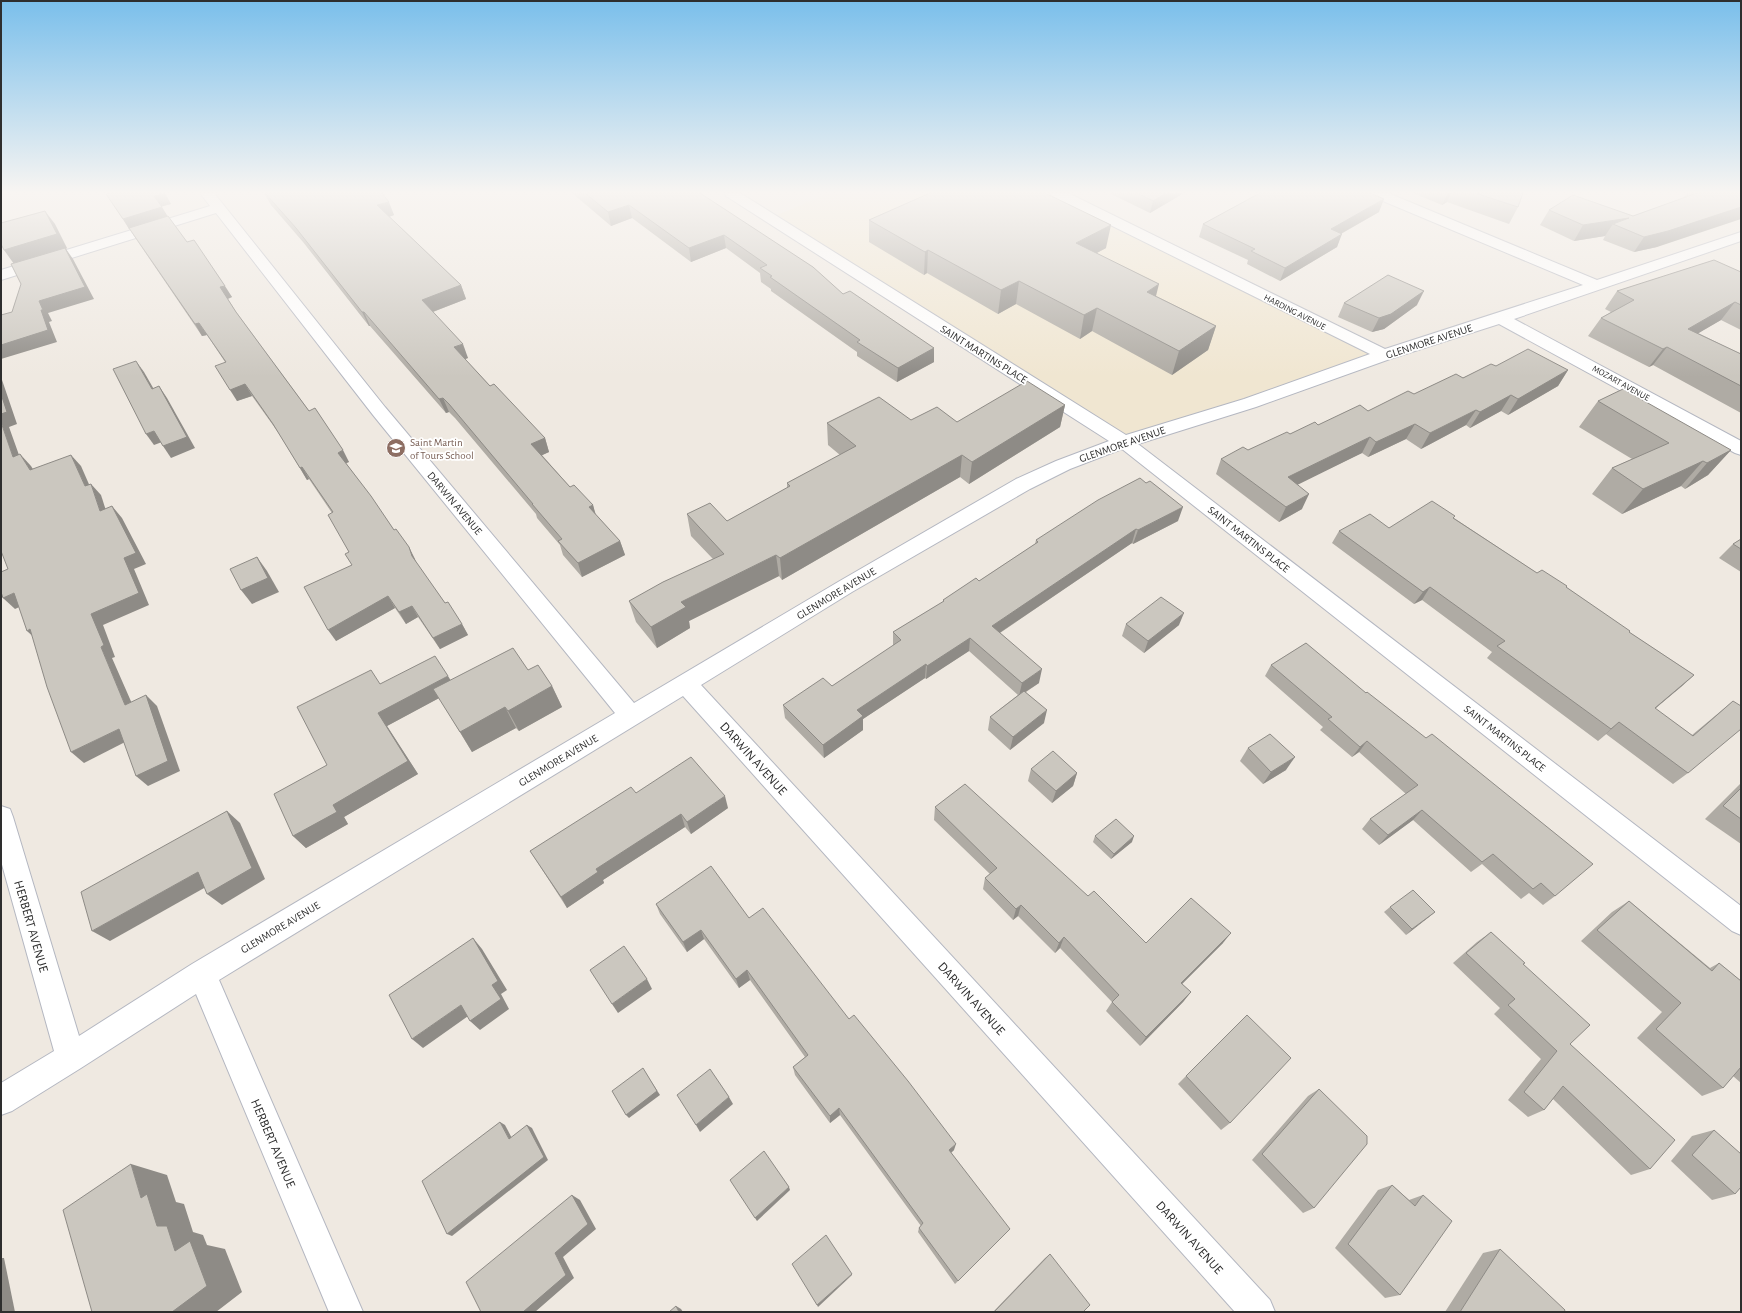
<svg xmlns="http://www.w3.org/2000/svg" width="1742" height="1313" font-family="'Alegreya Sans',sans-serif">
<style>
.education{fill:#f0e6d1}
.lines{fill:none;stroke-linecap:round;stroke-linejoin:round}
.minor-casing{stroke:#b4b7c1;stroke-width:2}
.minor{fill:#fff;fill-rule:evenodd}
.wall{fill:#afaba4}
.shaded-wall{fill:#8e8b86}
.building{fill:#cbc7bf;stroke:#8e8b86}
.labels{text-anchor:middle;stroke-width:3.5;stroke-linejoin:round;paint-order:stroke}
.far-street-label{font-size:9px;fill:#2e2e2e;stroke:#fff}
.street-label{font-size:11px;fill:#2e2e2e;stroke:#fff}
.education-label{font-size:11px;fill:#785e54;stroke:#fff;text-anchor:start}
.near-street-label{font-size:13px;fill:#2e2e2e;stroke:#fff}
</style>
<rect width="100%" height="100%" fill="#efe9e1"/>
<path class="education" d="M829,193H1057L1384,355L1124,442L770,218Z"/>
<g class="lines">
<g class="minor-casing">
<path id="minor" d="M200,193H214L385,407L634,703L838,582L1016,479L1056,461L1109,441L726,196L724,193H740L1126,435L1244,399L1370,354L1052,196L1050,193H1068L1385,349L1583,285L1371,196L1369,193H1388L1597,280L1741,232V241L1514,319L1741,441V455L1735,453L1499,324L1390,359L1256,407L1138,444L1741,906V935L1732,931L1122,449L1070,469L1030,489L852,592L701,685L1270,1300L1275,1312H1235L683,696L219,980L363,1312H329L196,994L81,1068L12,1111L1,1115V1083L54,1051L1,861V806L10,809L13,817L79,1036L192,964L615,713L373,415L216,213L1,280V270L210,206Z"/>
</g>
<use href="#minor" class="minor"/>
</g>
<g class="wall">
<path d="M264,193H382L394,215L389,217L461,285L466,299L433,312L468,358L465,359L490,386L545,438L549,452L542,455L570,487L593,505L595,514L620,541L625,555L582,577L563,555L560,545L537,518L536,514L455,418L449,412L446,413L370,326H369L303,242L271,205Z"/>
<path d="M572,193H700L843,294L934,348V362L897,382L857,356V352L771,291V289L761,282L760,273L726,248L691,262L632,218L611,226Z"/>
<path d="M1109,193H1184L1150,213Z"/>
<path d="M1413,193H1523L1518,207L1509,224L1447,202L1442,205Z"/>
<path d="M1687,193H1741L1657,247L1634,252L1603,240L1605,236L1574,241L1540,225L1549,210L1633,216L1683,198Z"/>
<path d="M106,194L171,204L161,206L167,216L187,242L232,297L228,299L236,312L309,411L349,462L346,463L394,530L409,547L416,563L445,603L462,624L468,635L440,649L418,617L406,624L395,608L336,641L352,565L349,552L332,513L309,479L307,480L280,435L252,396L237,401L225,362L207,335L202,336L136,239Z"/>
<path d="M1379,212L1341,234L1337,247L1280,281L1247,264L1248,260L1199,237L1203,224Z"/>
<path d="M869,220L1106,248L1097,253L1156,296L1216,326L1208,350L1172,375L1092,331L1080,339L1016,304L998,314L927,273L924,275L869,242Z"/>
<path d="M1741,272V330L1721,320L1698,333L1741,354V413L1653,365L1649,367L1588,336L1601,318L1611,312L1605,309L1617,291Z"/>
<path d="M1344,303L1417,305L1384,329L1372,332L1338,317Z"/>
<path d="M1496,366L1568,370L1558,386L1508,415L1501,411L1470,428L1466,425L1421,449L1406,439L1368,457L1362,453L1297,484L1302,509L1279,522L1216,474L1221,459L1248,450L1290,434L1318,425L1368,411Z"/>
<path d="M1598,401L1731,450L1708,475L1685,489L1681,486L1622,514L1592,494L1612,468L1632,459L1579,427Z"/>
<path d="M1065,405L1060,427L969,484L960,477L782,580L779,576L689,621L690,628L657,648L636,622L629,601L713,559L691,536L687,514L727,521L787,488V483L840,455L828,445L827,423L911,420L957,422Z"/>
<path d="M1454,518L1537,573L1566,587L1629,632L1694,675L1655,709L1692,735L1733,701L1688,773L1673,784L1606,734L1598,741L1487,658L1492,652L1422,600L1414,604L1332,543L1339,531L1389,528Z"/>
<path d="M1178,521L1133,544L1132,543L1000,633L1039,683L1026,692L1044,723L1010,750L988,730L990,717L1018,695L969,651L926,679L925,678L863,719V730L824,758L785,718L783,705L832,686L893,646V632L943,602V600L979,581L1035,544L1036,540Z"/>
<path d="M1741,539V572L1719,558L1733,544Z"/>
<path d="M1126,624L1179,625L1144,653L1122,636Z"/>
<path d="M1306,643L1555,896L1543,905L1529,893L1521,899L1482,864L1471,872L1413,820L1379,845L1362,829L1370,819L1406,794L1359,752L1352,757L1320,730L1323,727L1265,676L1271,665Z"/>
<path d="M528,670L552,686L562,707L519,731L516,728L472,752L439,698L387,726L418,774L344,817L348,824L306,848L293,836L327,765L381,684L451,680Z"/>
<path d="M1248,748L1286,770L1263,784L1240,761Z"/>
<path d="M1031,769L1077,773L1073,786L1052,803L1028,781Z"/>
<path d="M1741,783V844L1705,819Z"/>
<path d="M636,793L728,808L691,834L685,827L603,880L604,883L567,908L530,851Z"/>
<path d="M935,807L1088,896L1146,943H1223L1182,984L1191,992L1183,1002L1140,1046L1106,1011L1112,1002L1060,948L1055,953L1018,916L1013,920L983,889L985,878L990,874L934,820Z"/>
<path d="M1095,836L1132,842L1111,859L1093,842Z"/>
<path d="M1629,901L1710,968L1719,963L1741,981V1083L1733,1076L1723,1088L1702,1096L1637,1038L1662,1012L1581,941L1612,912Z"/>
<path d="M656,904L749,918L849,1019L954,1150L951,1153L1006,1233L955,1284L918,1232L919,1228L921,1226L840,1115L830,1123L795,1075L793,1067L805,1057L750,980L739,988L704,939L687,952L660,914Z"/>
<path d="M1390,907L1435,912L1406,935L1384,912Z"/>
<path d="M1491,932L1523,964L1570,1044L1650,1169L1631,1175L1553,1099L1544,1110L1528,1117L1508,1100L1541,1059L1494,1014L1500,1008L1453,963L1477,942Z"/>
<path d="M1247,1015L1230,1123L1221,1130L1178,1084Z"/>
<path d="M1319,1089L1314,1208L1303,1213L1252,1160L1308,1096Z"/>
<path d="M1714,1130L1735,1194L1712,1200L1671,1161L1692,1136Z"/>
<path d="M1392,1185L1409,1200L1423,1195L1400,1295L1385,1298L1335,1248L1378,1190Z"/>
<path d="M1500,1249L1564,1312H1445L1483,1253Z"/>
<path d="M1050,1254L1083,1312H993L1045,1258Z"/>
</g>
<g class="shaded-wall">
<path d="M165,193L171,204L160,207L154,196Z"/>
<path d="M1166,193H1184L1150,213L1153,201Z"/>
<path d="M1448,193H1451L1447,202L1442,205Z"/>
<path d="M1384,199L1379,212L1326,242L1331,229Z"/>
<path d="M389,202L394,215L382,219L377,205Z"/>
<path d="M629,205L632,218L611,226L608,212Z"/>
<path d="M162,207L168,217L129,229L123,219Z"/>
<path d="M1741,207V219L1657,247L1634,252L1644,237Z"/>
<path d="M45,211L55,224L67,248L66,249L73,259L94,299L48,313L52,321L49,322L57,342L1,359V345L41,310L39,301L14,264L4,250Z"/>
<path d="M1629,218L1613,224L1605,236L1574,241L1583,225Z"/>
<path d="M1111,225L1106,248L1072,266L1076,243Z"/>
<path d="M1342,234L1337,247L1280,281L1285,268Z"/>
<path d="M724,235L726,248L691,262L689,248Z"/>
<path d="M928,250L927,273L924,275L925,252Z"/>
<path d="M1019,281L1016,304L998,314L1001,290Z"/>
<path d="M1159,284L1153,308L1147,292Z"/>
<path d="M461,285L466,299L427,314L422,300Z"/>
<path d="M225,286L232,297L227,299L220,287Z"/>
<path d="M1424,291L1417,305L1384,329L1372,332L1379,318Z"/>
<path d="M1735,302L1721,320L1675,347L1688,329Z"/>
<path d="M1097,308L1092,331L1080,339L1084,315Z"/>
<path d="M362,312H364L370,326H369Z"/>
<path d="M199,323L207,335L202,336L195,324Z"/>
<path d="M1216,326L1208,350L1172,375L1179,351Z"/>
<path d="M463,344L468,358L460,361L454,347Z"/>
<path d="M1667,347L1653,365L1649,367L1663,349Z"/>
<path d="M934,348V362L897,382L898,368Z"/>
<path d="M136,361L144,372L160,400L152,389Z"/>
<path d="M1568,370L1558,386L1508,415L1518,399Z"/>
<path d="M1,377L17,424L9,427L24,469L13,457L1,422Z"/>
<path d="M245,384L252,396L237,401L230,390Z"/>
<path d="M159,386L167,398L195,448L171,458L163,446Z"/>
<path d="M1511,395L1501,411L1470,428L1480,412Z"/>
<path d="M443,398L449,412L446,413L439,399Z"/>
<path d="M1065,405L1060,427L969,484L972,462Z"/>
<path d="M1476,410L1466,425L1421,449L1430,433Z"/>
<path d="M1415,424L1406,439L1368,457L1376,442Z"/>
<path d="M154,431L162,442L154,445L146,434Z"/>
<path d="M1370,437L1362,453L1281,493L1288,477Z"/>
<path d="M545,438L549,452L536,458L531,444Z"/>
<path d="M343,450L349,462L344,464L338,453Z"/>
<path d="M1731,450L1708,475L1685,489L1707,463Z"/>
<path d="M20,454L31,466L41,482L30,470Z"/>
<path d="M71,455L81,466L95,498L85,486Z"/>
<path d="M962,455L960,477L782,580L780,558Z"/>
<path d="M1703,461L1681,486L1622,514L1643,489Z"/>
<path d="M302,467L309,479L307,480L300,468Z"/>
<path d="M91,484L101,495L110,523L100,511Z"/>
<path d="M1309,494L1302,509L1279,522L1286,507Z"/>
<path d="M593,505L597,519L589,507Z"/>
<path d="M112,506L122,518L146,564L134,569L149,605L103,625L115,657L112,658L137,715L125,705L101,647L91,614L124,558Z"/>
<path d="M1183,507L1178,521L1133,544L1138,530Z"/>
<path d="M1136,529L1132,543L989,640L992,626Z"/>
<path d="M620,541L625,555L582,577L578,563Z"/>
<path d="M409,547L415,559L418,568L412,556Z"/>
<path d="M776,555L779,576L689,621L690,628L657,648L651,627L681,602Z"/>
<path d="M257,557L267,571L279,592L252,604L241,590Z"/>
<path d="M1430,587L1422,600L1414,604L1423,592Z"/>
<path d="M14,593L26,604L15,609L3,598Z"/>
<path d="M388,596L395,608L336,641L328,630Z"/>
<path d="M412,606L418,617L406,624L399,612Z"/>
<path d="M1184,613L1179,625L1144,653L1148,641Z"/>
<path d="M462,624L468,635L440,649L433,638Z"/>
<path d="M30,629L39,642L27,631Z"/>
<path d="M970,638L969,651L926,679L927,666Z"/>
<path d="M926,664L925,678L863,719V730L824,758L823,745L857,710Z"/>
<path d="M1042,669L1039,683L1019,696L1022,683Z"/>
<path d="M1694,675L1681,687L1641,720L1655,708Z"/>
<path d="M448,676L456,689L387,726L418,774L344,817L348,824L306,848L293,836L333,805L378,713Z"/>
<path d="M552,686L562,707L519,731L508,711Z"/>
<path d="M146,695L157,706L180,771L148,786L136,776Z"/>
<path d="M505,707L516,728L472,752L460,732Z"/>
<path d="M1047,710L1044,723L1010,750L1013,737Z"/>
<path d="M1619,722L1606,734L1598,741L1611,729Z"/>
<path d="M119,729L131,739L84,763L71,752Z"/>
<path d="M1367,741L1359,752L1352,757L1360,747Z"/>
<path d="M1295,757L1286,770L1263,784L1271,772Z"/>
<path d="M1077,773L1073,786L1052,803L1056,791Z"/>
<path d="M725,796L728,808L691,834L687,822Z"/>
<path d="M1422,810L1413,820L1379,845L1388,835Z"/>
<path d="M227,811L240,823L265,879L222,905L207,894Z"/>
<path d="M681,814L685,827L603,880L604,883L567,908L561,897L596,869Z"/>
<path d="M1134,836L1132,842L1111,859L1114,854Z"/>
<path d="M198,872L213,883L110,941L92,931Z"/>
<path d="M1021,905L1018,916L1013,920L1016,909Z"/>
<path d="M1435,912L1429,917L1406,935L1412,929Z"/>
<path d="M701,930L704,939L687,952L683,942Z"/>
<path d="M1231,933L1223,943L1174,992L1181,983Z"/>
<path d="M1064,937L1060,948L1055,953L1059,943Z"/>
<path d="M473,938L482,949L507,990L501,994L509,1009L480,1030L470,1021L492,985Z"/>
<path d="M747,970L750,980L739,988L736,979Z"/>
<path d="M647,979L652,989L618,1013L612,1004Z"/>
<path d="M1191,992L1183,1002L1140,1046L1146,1037Z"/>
<path d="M461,1005L471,1014L423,1048L412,1039Z"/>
<path d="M645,1072L660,1095L629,1118L626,1115Z"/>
<path d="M729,1097L733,1104L700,1132L696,1125Z"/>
<path d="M839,1108L840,1115L830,1123V1116Z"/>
<path d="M500,1122L505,1125L514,1142L509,1139Z"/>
<path d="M527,1125L532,1128L548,1160L452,1236L447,1234Z"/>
<path d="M956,1144L954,1150L947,1156L949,1150Z"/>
<path d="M131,1164L167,1175L176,1202L184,1204L193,1232L203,1235L207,1245L225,1249L242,1292L216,1312H172L175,1251L157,1226L141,1198Z"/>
<path d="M789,1187L790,1190L757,1221L755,1218Z"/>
<path d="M572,1195L580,1200L596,1229L563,1257L574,1278L535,1312H523L555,1253Z"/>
<path d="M1,1258H4L15,1312H1Z"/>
<path d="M852,1274V1275L818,1307L817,1305Z"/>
<path d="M676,1306L681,1309L683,1312H679Z"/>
</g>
<g class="building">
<path d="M109,193H165L154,196L162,207L123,219L106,194Z"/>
<path d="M265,193H382L389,202L377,205L461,285L422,300L463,344L454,347L490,386L494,384L545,438L531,444L570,487L574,485L593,505L589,507L620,541L578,563L558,541L562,539L532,504H533L449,404L443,398L439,399L364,312H362L296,228Z"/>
<path d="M585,193H700L813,267L843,294L850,291L934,348L898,368L857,342L860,340L770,277L772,276L760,268L767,265L724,235L689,248L629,205L608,212Z"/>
<path d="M930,193H1045L1111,225L1076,243L1159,284L1147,292L1216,326L1179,351L1097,308L1084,315L1019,281L1001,290L928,250L925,252L869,220Z"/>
<path d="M1137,193H1166L1153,201Z"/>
<path d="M1260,193H1370L1384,199L1331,229L1342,234L1285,268L1251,251L1255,249L1203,224Z"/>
<path d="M1475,193H1523L1518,207Z"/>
<path d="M1697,193H1741V207L1668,231L1644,237L1613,224L1629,218L1583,225L1549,210L1573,195L1633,216Z"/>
<path d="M45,211L57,234L4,250L1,244V223Z"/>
<path d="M168,216L187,242L194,240L225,286L220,287L236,312L309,411L315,408L343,450L338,453L371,496L394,530L396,529L409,547L412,556L445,603L448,602L462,624L433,638L412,606L399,612L388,596L328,630L304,587L352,565L345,554L349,552L328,515L333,512L302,467L300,468L273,424L245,384L230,390L215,366L226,362L199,323L195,324L129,228Z"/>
<path d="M65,248L85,287L39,301L43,310H41L48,330L1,345V315L12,312L21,284L11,264Z"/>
<path d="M1714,260L1741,272V305L1735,302L1688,329L1741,354V386L1667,347L1663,349L1601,318L1634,300L1617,291Z"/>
<path d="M1388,275L1424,291L1391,314L1379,318L1344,303Z"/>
<path d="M1528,349L1568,370L1518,399L1511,395L1480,412L1476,410L1430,433L1415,424L1376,442L1370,437L1288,477L1309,494L1286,507L1221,459L1243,447L1248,450L1287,432L1290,434L1315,422L1318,425L1360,405L1368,411L1408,391L1414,394L1456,374L1463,378L1491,364L1496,366Z"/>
<path d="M136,361L152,389L159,386L187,437L163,446L154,431L146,434L113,369Z"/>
<path d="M1027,381L1065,405L972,462L962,455L780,558L776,555L681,602L686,607L651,627L629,601L663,582L724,554L687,514L710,503L727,521L790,486L787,483L856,446L827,423L879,397L911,420L937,407L957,422Z"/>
<path d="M1623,389L1731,450L1707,463L1703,461L1643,489L1612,468L1669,443L1598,401Z"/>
<path d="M1,394L7,412L1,414Z"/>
<path d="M1,422L13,457L20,454L30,470L71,455L85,486L91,484L100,511L112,506L136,553L124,558L139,593L91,614L104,645L101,647L125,705L146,695L168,761L136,776L119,729L71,752L47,687L30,629L27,631L14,593L3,598L1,592V572L8,569L1,551Z"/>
<path d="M1140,478L1146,483L1150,481L1183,507L1138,530L1136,529L992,626L1042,669L1022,683L970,638L927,666L926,664L857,710L863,716L823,745L783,705L823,678L832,686L901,640L893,632L944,601L943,600L976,578L979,581L1038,542L1036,540L1098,500Z"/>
<path d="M1432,501L1455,516L1453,518L1537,573L1542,570L1567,586L1566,587L1630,631L1629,632L1694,675L1655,708L1693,736L1733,701L1741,706V729L1688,773L1619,722L1611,729L1497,646L1505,641L1430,587L1423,592L1339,531L1370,514L1389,528Z"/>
<path d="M1741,539V549L1733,544Z"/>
<path d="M257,557L268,578L241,590L230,569Z"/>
<path d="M1161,597L1184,613L1148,641L1126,624Z"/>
<path d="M1306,643L1366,693L1367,692L1426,738L1432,734L1593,864L1555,896L1541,883L1533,889L1493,854L1482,862L1422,810L1388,835L1370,819L1418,785L1367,741L1360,747L1328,719L1332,717L1271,665Z"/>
<path d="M513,648L528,670L538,665L552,686L508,711L505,707L460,732L433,689Z"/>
<path d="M435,656L448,676L378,713L408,761L333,805L337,812L293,836L274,794L327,765L297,707L371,670L380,684Z"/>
<path d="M1024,691L1047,710L1013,737L990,717Z"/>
<path d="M1270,734L1295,757L1271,772L1248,748Z"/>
<path d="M1053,751L1077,773L1056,791L1031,769Z"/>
<path d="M691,757L725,796L687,822L681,814L596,869L598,872L561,897L530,851L631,787L636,793Z"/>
<path d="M965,784L1088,896L1094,891L1146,943L1191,898L1231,933L1181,983L1191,992L1146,1037L1112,1002L1119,995L1064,937L1059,943L1021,905L1016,909L985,878L997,868L935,807Z"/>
<path d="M1741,788V819L1723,806Z"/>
<path d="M227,811L252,868L207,894L198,872L92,931L81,892Z"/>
<path d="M1116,819L1134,836L1114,854L1095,836Z"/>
<path d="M711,866L749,918L763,908L849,1019L854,1015L908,1081L956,1144L949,1150L1010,1229L958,1281L919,1228L923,1223L839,1108L830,1116L793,1067L808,1055L747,970L736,979L701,930L683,942L656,904Z"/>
<path d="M1413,890L1435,912L1412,929L1390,907Z"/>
<path d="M1629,901L1712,971L1719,963L1741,981V1067L1723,1088L1656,1029L1681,1003L1597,930Z"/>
<path d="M1491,932L1525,963L1523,964L1590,1025L1570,1044L1675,1140L1650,1169L1563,1086L1544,1110L1524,1092L1557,1051L1508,1005L1515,999L1466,953Z"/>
<path d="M473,938L498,981L492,985L501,999L470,1021L461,1005L412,1039L389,995Z"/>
<path d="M624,946L647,979L612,1004L590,970Z"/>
<path d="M1247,1015L1291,1058L1230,1123L1186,1076Z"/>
<path d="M643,1068L657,1091L626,1115L612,1091Z"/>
<path d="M710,1069L729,1097L696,1125L677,1095Z"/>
<path d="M1319,1089L1367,1136V1144L1314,1208L1262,1154Z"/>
<path d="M500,1122L509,1139L527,1125L544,1157L447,1234L422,1181Z"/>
<path d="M1714,1130L1741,1154V1187L1735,1194L1692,1155Z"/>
<path d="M764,1151L789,1187L755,1218L730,1180Z"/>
<path d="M131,1164L141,1198L147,1194L157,1226H167L175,1251L190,1241L207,1286L172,1312H92L63,1210Z"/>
<path d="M1392,1185L1415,1206L1423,1195L1452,1221L1400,1295L1348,1244Z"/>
<path d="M572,1195L588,1224L555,1253L566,1275L523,1312H481L466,1282Z"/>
<path d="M826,1235L852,1274L817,1305L792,1264Z"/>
<path d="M1500,1249L1565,1310L1564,1312H1460Z"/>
<path d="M1050,1254L1090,1305L1083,1312H994Z"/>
<path d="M676,1306L679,1312H669Z"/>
</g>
<linearGradient id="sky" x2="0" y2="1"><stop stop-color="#7abfeb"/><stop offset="0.51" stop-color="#f8f5f2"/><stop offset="1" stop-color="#f8f5f2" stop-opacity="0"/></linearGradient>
<rect width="1742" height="377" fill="url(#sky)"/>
<defs>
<g id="school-disc" transform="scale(1)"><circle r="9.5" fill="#8d6e63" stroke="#fff"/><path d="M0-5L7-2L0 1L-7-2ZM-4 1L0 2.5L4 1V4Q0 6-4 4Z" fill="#fff"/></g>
</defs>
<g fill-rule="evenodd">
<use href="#school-disc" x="396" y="448"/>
</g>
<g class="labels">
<g class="far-street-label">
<text transform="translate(1295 312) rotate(27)" y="3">HARDING AVENUE</text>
<text transform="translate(1621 383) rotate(29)" y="3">MOZART AVENUE</text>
</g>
<g class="street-label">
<text transform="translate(1429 341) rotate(-18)" y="4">GLENMORE AVENUE</text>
<text transform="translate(984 354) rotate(32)" y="4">SAINT MARTINS PLACE</text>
<text transform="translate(1122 444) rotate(-19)" y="4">GLENMORE AVENUE</text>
<text transform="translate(455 503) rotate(50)" y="4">DARWIN AVENUE</text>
<text transform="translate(1249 539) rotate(38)" y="4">SAINT MARTINS PLACE</text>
<text transform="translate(836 593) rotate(-31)" y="4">GLENMORE AVENUE</text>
<text transform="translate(1505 738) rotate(38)" y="4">SAINT MARTINS PLACE</text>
<text transform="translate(558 760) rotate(-31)" y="4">GLENMORE AVENUE</text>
<text transform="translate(280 927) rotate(-31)" y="4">GLENMORE AVENUE</text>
</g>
<g class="education-label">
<text x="410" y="446">Saint Martin<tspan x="410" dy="13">of Tours School</tspan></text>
</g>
<g class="near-street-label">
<text transform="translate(754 758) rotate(48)" y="5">DARWIN AVENUE</text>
<text transform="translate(32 926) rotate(74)" y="5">HERBERT AVENUE</text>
<text transform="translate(972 998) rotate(48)" y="5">DARWIN AVENUE</text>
<text transform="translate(274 1143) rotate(67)" y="5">HERBERT AVENUE</text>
<text transform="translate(1190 1237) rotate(48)" y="5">DARWIN AVENUE</text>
</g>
</g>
<rect width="1742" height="1313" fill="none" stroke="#2e2e2e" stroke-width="4"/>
</svg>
